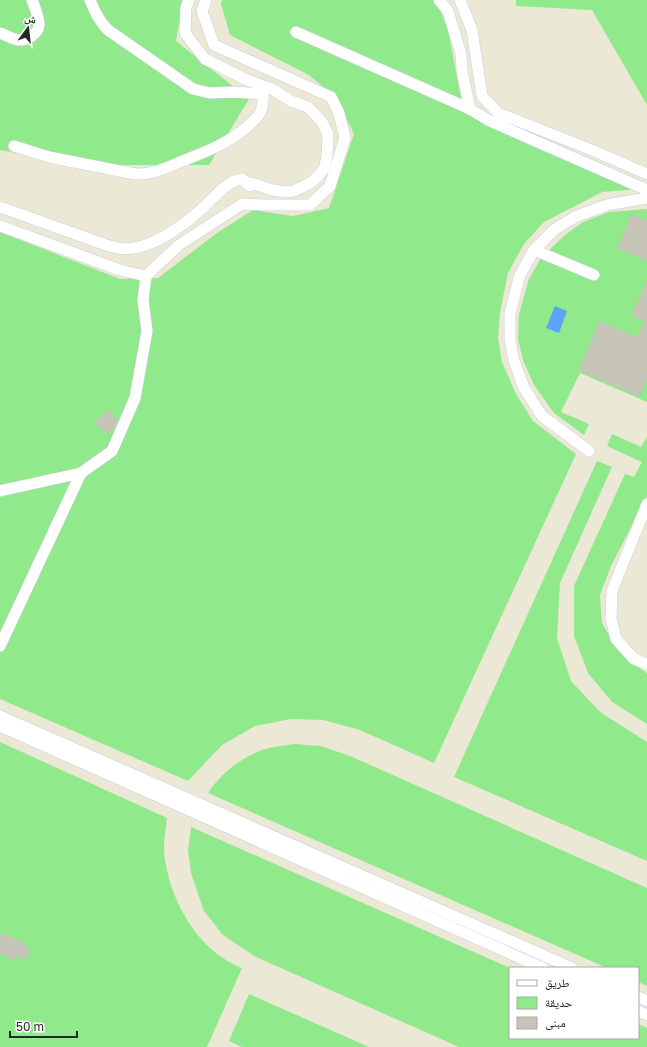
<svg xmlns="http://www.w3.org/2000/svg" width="647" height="1047" font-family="'Golos Text','Noto Naskh Arabic',sans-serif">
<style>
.green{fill:#90e98b}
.water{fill:#5ba3fb}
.building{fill:#c6c4b6}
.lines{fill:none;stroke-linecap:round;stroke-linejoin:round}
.minor-casing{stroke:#cdcbe2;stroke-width:12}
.minor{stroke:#fff;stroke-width:11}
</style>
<rect width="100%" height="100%" fill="#ece8d6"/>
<g class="green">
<path d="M0,0H183L176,41L249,99L209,165H88L0,150Z"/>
<path d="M222,0H433L437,2L448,30L464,113L639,189L602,192L544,222L524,244L508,273L500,312L498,338L502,362L516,394L533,421L576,454L434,763L360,730L323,720L291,719L255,726L222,745L188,781L0,699V232L120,279L158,278L217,233L253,210L293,216L329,208L354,134L336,98L309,75L230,35L221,4Z"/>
<path d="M516,0H647V105L592,10L516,6Z"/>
<path d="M647,209V402L580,373L561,412L589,424L584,435L554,413L534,385L523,360L518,339L519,314L529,279L541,258L565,235L583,222L609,212Z"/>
<path d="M612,434L641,447L647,437V496L611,566L600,595L602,623L616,648L632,663L647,673V724L612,702L588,673L574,636V586L625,474L634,477L642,462L607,446Z"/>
<path d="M597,461L612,467L560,583L557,638L571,681L600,712L647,742V861L454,777Z"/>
<path d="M0,742L167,818C166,827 164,838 164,848C165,882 184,924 209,947C218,956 230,963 242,968L207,1047H0Z"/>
<path d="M294,744L321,746L350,756L647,888V986L638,982V968H607L208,793C219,776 238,760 257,752C268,747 282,746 294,744Z"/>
<path d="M191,827L510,968V1038H638V1024L647,1028V1047H459L256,957L223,935L204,911L191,873L188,850Z"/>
<path d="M249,994L369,1047H242L229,1041Z"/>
</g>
<path class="water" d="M555,306L567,311L559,333L546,328Z"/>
<g class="building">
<path d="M632,214L647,221V261L617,248Z"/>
<path d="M647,280V379L639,397L578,370L600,321L637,337L644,321L631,316Z"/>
<path d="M108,410L118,421L115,427L107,434L94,422Z"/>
<path d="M4,934L25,943L24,946L31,949L26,960L18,956L14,960L0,954V935L2,936Z"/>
</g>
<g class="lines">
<g class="minor-casing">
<g id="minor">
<path d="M90,0C95,12 99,21 108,30L193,89L210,93L233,92L262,94"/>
<path d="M439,0L448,11L461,54L462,71L470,109L490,121L647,190"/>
<path d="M460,0L472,30L482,96L498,113L592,150L647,174"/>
<path d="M296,32L470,109"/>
<path d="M0,33C6,35 12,39 18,40C27,41 38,34 39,25C39,16 35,8 32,0"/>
<path d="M14,146L49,157L135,174C153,175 168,167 185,160C208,151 228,143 247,127C251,123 257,119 260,113C264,106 263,95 264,87"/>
<path d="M0,207L109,246C117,248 125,250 133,248C158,245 188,222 206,205C216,195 227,181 242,179L250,186L251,183L273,190L286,192L294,191L312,182L319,175L324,169L327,157L328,134L322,122L308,107L291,101L272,89L247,80L205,59L185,33L186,7L189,0"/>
<path d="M0,226L120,270L146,276L179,245L242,204L263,205H310L330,186L345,138L339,113L331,97L214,45L202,11L206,0"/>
<path d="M534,250L594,275"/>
<path d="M589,451L542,416L524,388L514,361L510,339V313L520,275L534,250L555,229L577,216L607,205L647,198"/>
<path d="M0,491L81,473L112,451L135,398L147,331L143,300L146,276"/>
<path d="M647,504L612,591L611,618L616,639L634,659L647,664"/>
<path d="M0,646L81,473"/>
<path d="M0,716L572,968"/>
<path d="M0,726L543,968"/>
<path d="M638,997L647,1001"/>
<path d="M638,1011L647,1015"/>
</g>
</g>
<use href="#minor" class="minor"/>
</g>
<rect x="509" y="967" width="130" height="72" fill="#ffffff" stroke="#a9a9a9"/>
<rect x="517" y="980" width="20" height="6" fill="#ffffff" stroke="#a9a9a9"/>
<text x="545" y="987" font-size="12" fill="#272727">طريق</text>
<rect x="517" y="997" width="20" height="12" fill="#90e98b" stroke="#a9a9a9"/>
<text x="545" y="1007" font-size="12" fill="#272727">حديقة</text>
<rect x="517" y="1017" width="20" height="12" fill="#c6c4b6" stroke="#a9a9a9"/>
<text x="545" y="1027" font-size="12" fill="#272727">مبنى</text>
<g transform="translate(28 28) rotate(15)" stroke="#ffffff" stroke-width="3" paint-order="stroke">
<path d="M0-3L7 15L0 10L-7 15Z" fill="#272727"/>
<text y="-6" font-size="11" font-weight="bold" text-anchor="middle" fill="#272727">ش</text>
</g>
<path d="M10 1031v6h67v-6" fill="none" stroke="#272727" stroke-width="2"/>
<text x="16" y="1031" font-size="12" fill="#272727" stroke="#ffffff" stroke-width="3" paint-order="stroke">50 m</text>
</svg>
